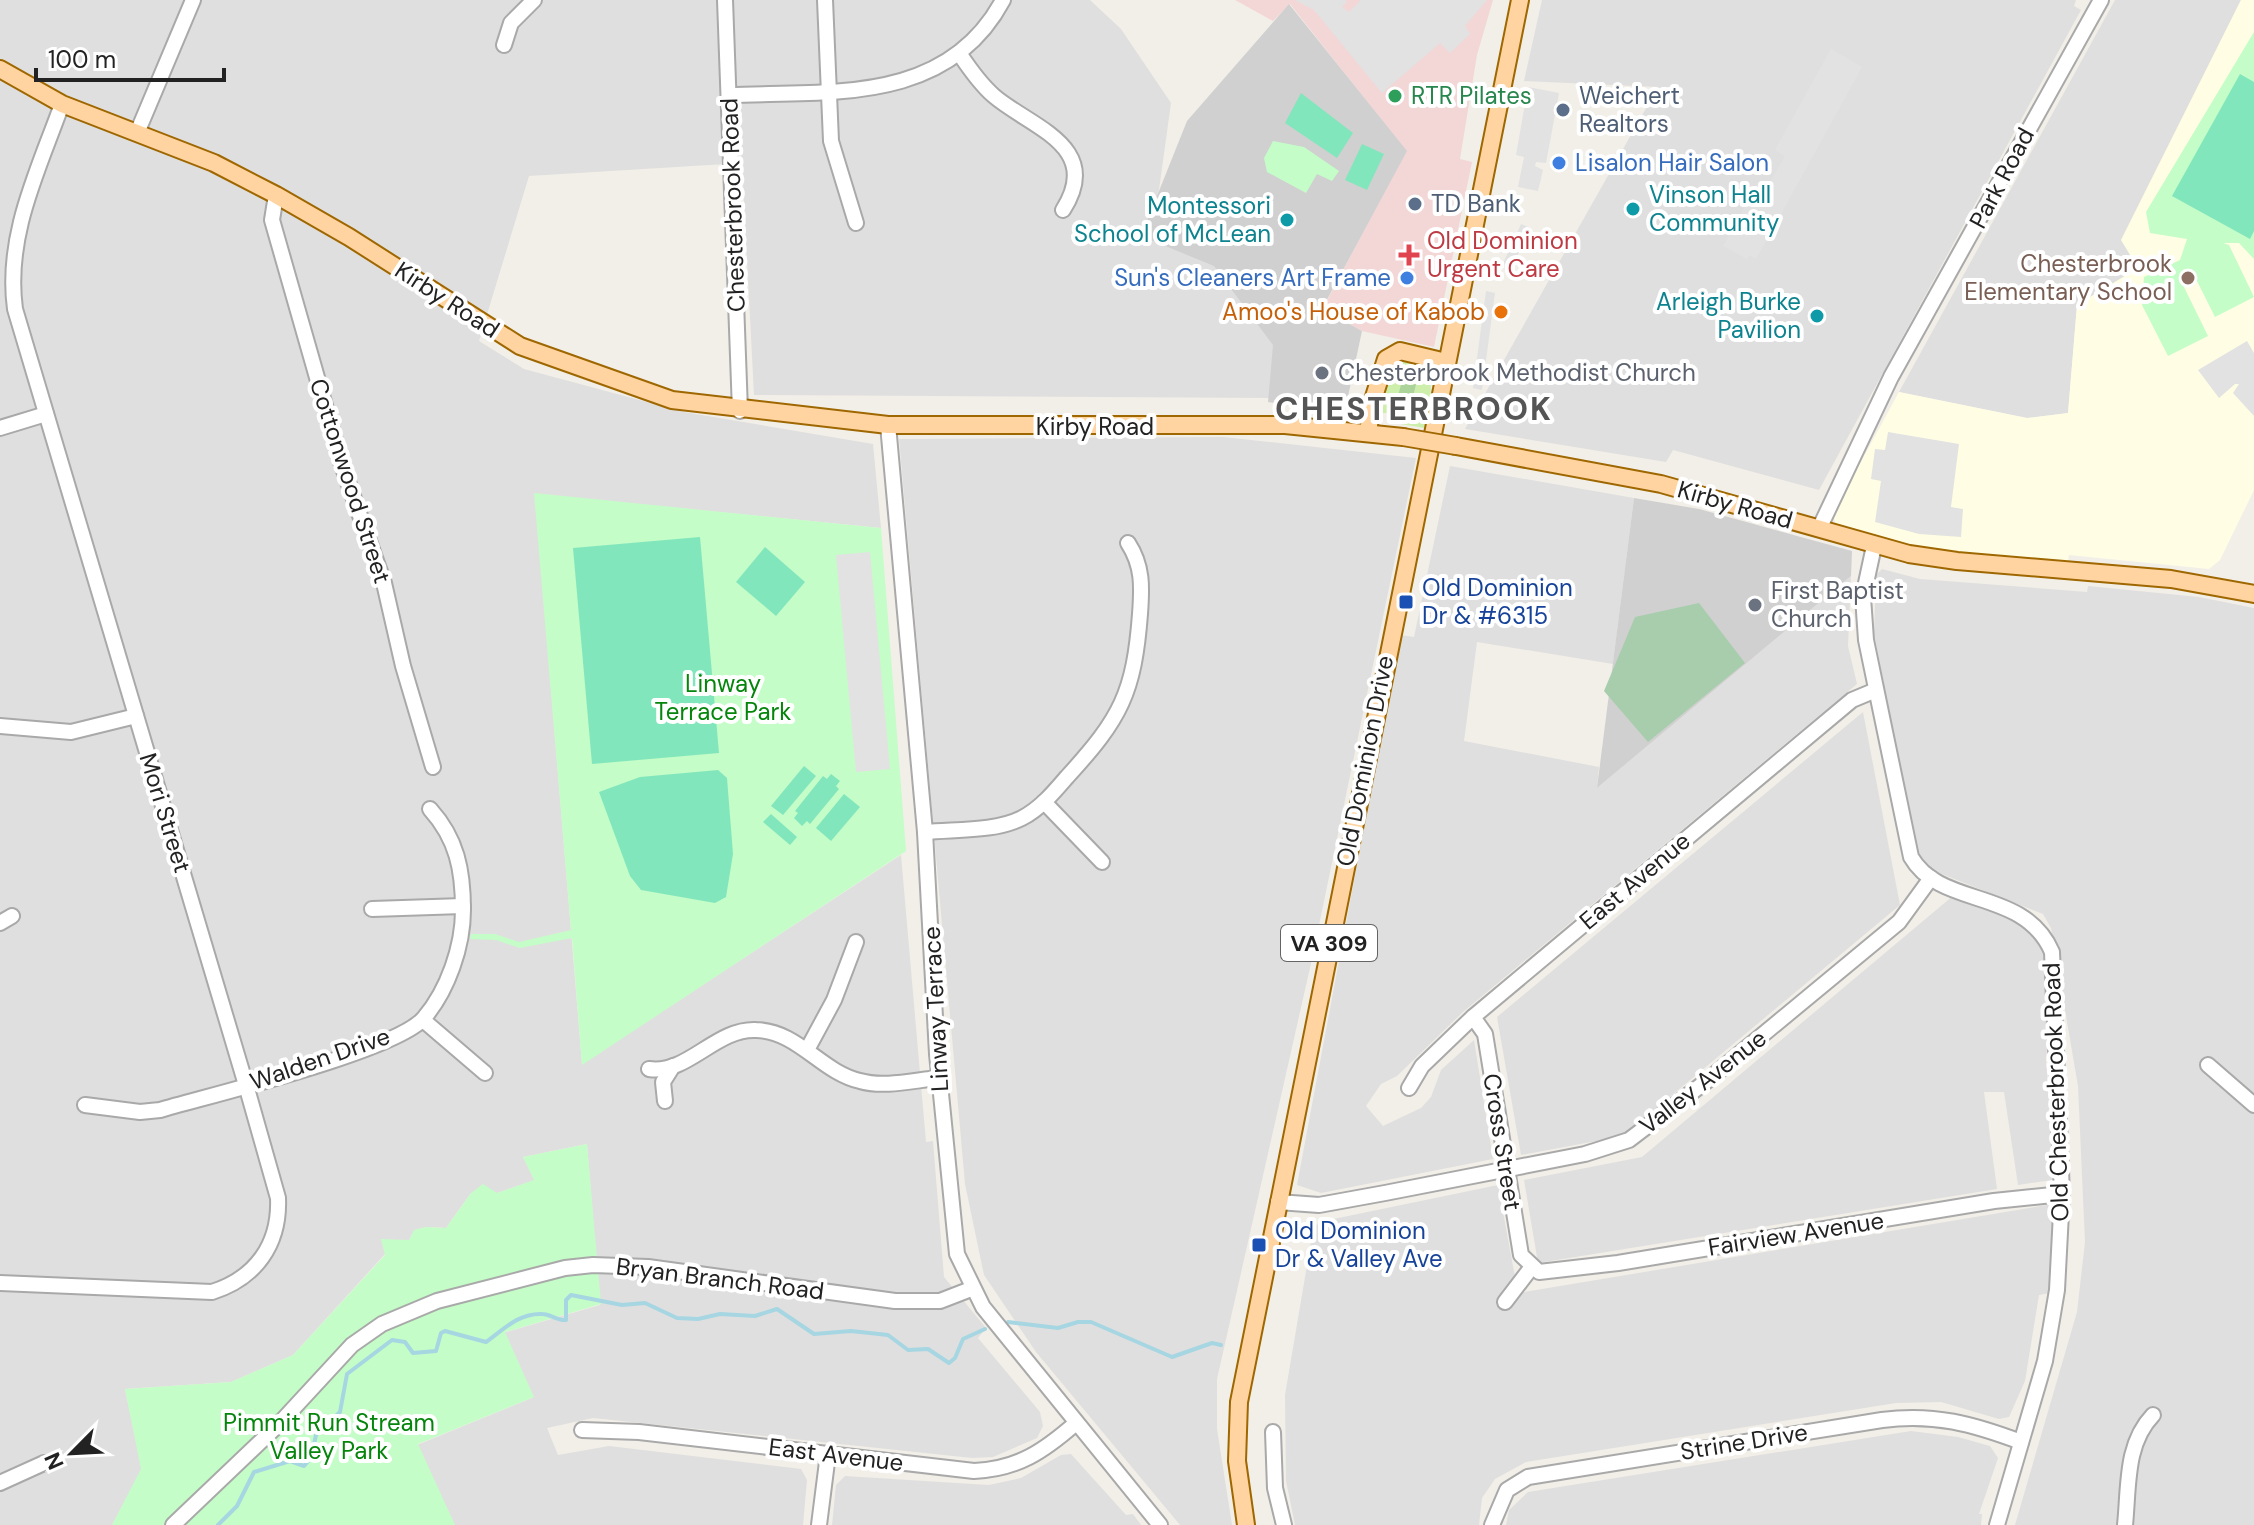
<svg xmlns="http://www.w3.org/2000/svg" width="2254" height="1525" font-family="'DM Sans',sans-serif">
<style>
.residential{fill:#e0dfdf}
.commercial{fill:#f3d7d7}
.education{fill:#fffee4}
.religious{fill:#d0d0d0}
.grass{fill:#ceefab;fill-rule:evenodd}
.forest{fill:#acd49a}
.cemetery{fill:#a7cdac}
.park{fill:#c4fdc7}
.pitch{fill:#82e6bd}
.parking{fill:#e2e2e2}
.lines{fill:none;stroke-linecap:round;stroke-linejoin:round}
.stream{stroke:#a6d6e2;stroke-width:4}
.minor-casing{stroke:#a9a9a9;stroke-width:18}
.major-casing{stroke:#9f6700;stroke-width:20}
.minor{stroke:#fff;stroke-width:14}
.major{stroke:#ffd4a0;stroke-width:16}
.major-bridge-casing{stroke:#9f6700;stroke-width:20;stroke-linecap:butt}
.major-bridge{stroke:#ffd4a0;stroke-width:16}
.leisure-dot{fill:#2e9e5b;stroke:#fff;stroke-width:3}
.service-dot{fill:#5c6f8a;stroke:#fff;stroke-width:3}
.shop-dot{fill:#3f7fe0;stroke:#fff;stroke-width:3}
.culture-dot{fill:#0f9aa8;stroke:#fff;stroke-width:3}
.health-dot{fill:#e0444e;stroke:#fff;stroke-width:3}
.education-dot{fill:#8d6e63;stroke:#fff;stroke-width:3}
.food-dot{fill:#e8710a;stroke:#fff;stroke-width:3}
.worship-dot{fill:#6b7280;stroke:#fff;stroke-width:3}
.transit-dot{fill:#1a4fb4;stroke:#fff;stroke-width:3}
.labels{text-anchor:middle;stroke-width:8;stroke-linejoin:round;paint-order:stroke}
.shield{fill:#fff;stroke:#646464;stroke-width:2}
.shield-label{font-size:22px;font-weight:bold;fill:#222}
.leisure-label{font-size:24px;fill:#27864d;stroke:#fff;text-anchor:start}
.service-label{font-size:24px;fill:#4e5e75;stroke:#fff;text-anchor:start}
.shop-label{font-size:24px;fill:#366cbe;stroke:#fff;text-anchor:start}
.street-label{font-size:24px;fill:#222;stroke:#fff}
.culture-label{font-size:24px;fill:#0d838f;stroke:#fff;text-anchor:end}
.health-label{font-size:24px;fill:#be3a42;stroke:#fff;text-anchor:start}
.education-label{font-size:24px;fill:#785e54;stroke:#fff;text-anchor:end}
.food-label{font-size:24px;fill:#c56008;stroke:#fff;text-anchor:end}
.worship-label{font-size:24px;fill:#5b616d;stroke:#fff;text-anchor:start}
.transit-label{font-size:24px;fill:#164399;stroke:#fff;text-anchor:start}
.park-label{font-size:24px;fill:#05850c;stroke:#fff}
.district-label{font-size:32px;font-weight:bold;letter-spacing:2px;fill:#555;stroke:#fff}
</style>
<rect width="100%" height="100%" fill="#f2efe8"/>
<g class="residential">
<path d="M0,0H1090L1121,29L1171,103L1153,233L1224,268L1284,346L1275,398L754,395L742,163L529,176L479,341L524,369L684,412L873,444L881,528L535,494L582,1064L901,855L926,1142L933,1141L944,1277L986,1328L978,1338L1040,1412L1043,1426L1037,1438L993,1457L972,1458L593,1418L547,1428L558,1455L609,1446L801,1469L807,1480L803,1525H454L417,1445L532,1398L503,1333L600,1305L587,1144L523,1157L535,1180L497,1193H471L446,1228L426,1227L415,1230L409,1240L385,1254L293,1355L231,1382L125,1389L142,1470L112,1525H0Z"/>
<path d="M1542,0H2076L2074,6L2081,10L1819,490L1673,450L1666,462L1465,429L1658,87L1524,81Z"/>
<path d="M2115,0H2241L2122,240L2139,268L2077,305L2068,413L2027,418L1899,392Z"/>
<path d="M1223,437L1416,458L1312,959L1217,1379V1429L1232,1525H1180L1036,1352L984,1275L965,1184L899,439Z"/>
<path d="M1450,466L1634,498L1613,664L1477,642L1464,741L1599,767L1597,788L1851,576L1848,646L1857,684L1463,1012L1397,1076L1381,1084L1366,1106L1383,1126L1421,1108L1431,1097L1441,1070L1474,1040L1493,1159L1321,1193L1297,1185L1400,635L1414,637Z"/>
<path d="M1882,569L1920,579L2087,592L2088,586L2199,597L2254,608V1525H2015L2077,1312L2085,1242L2078,1086L2051,928L2043,914L1919,865L1874,633L1876,575Z"/>
<path d="M1863,712L1900,905L1623,1136L1521,1155L1497,1017Z"/>
<path d="M1954,895L2028,922L2052,966L2046,1063L2058,1179L2018,1185L2004,1092H1984L1997,1189L1538,1263L1524,1180L1642,1157Z"/>
<path d="M1498,1185L1518,1293L2059,1203L2050,1293L2039,1295L2025,1381L2009,1417L1999,1419L1941,1402L1896,1403L1526,1462L1495,1479L1482,1498L1479,1525H1295L1286,1481L1285,1395L1313,1230L1319,1222Z"/>
<path d="M1911,1431L1958,1437L1990,1446L1998,1458L1979,1514H1982L1981,1525H1506L1509,1510L1528,1492Z"/>
<path d="M1071,1454L1126,1515L1133,1514L1141,1525H832L836,1485L845,1476L989,1485L1021,1478L1061,1455Z"/>
</g>
<path class="commercial" d="M1235,0H1493L1477,55L1460,159L1472,162L1434,347L1362,331L1322,310L1406,151L1290,4L1273,21Z"/>
<path class="education" d="M2241,0H2254V490L2220,560L2209,569L2069,555L2067,567L1917,553L1840,531L1832,515L1899,392L2027,418L2068,413L2077,305L2138,268L2121,240Z"/>
<g class="religious">
<path d="M1289,4L1407,151L1322,309L1362,331L1344,415L1268,402L1273,345L1214,266L1141,236L1187,121Z"/>
<path d="M1634,498L1699,509L1852,551L1851,576L1597,788Z"/>
</g>
<path class="grass" d="M1398,361C1444,365 1430,395 1425,428L1400,424L1389,413H1382L1389,371ZM1404,377L1417,381L1411,405L1406,409L1399,407L1397,399Z"/>
<path class="forest" d="M1410,370L1417,381L1411,405L1402,409L1397,399L1404,374Z"/>
<path class="cemetery" d="M1699,603L1745,663L1648,742L1604,691L1635,617Z"/>
<g class="park">
<path d="M2254,32V259L2239,243H2223L2229,245L2254,297L2215,317L2196,279L2188,277L2183,285L2208,336L2168,356L2142,305L2144,277L2180,260L2187,239L2150,233L2146,212Z"/>
<path d="M1273,141L1304,147L1339,171L1332,181L1317,174L1306,193L1267,172L1264,158Z"/>
<path d="M534,493L881,528L906,851L582,1065L572,938L520,948L496,940L470,939L471,934H495L519,942L571,930Z"/>
<path d="M587,1144L601,1304L505,1332L534,1397L418,1444L455,1525H112L141,1469L125,1389L231,1382L293,1355L385,1255L381,1239L409,1240L414,1230L426,1227L446,1228L471,1193L483,1184L497,1193L534,1180L523,1157Z"/>
</g>
<g class="pitch">
<path d="M2240,74L2254,82V231L2250,239L2172,196Z"/>
<path d="M1301,93L1353,133L1337,158L1285,123Z"/>
<path d="M1362,144L1384,154L1367,190L1345,180Z"/>
<path d="M700,537L719,753L592,764L573,548Z"/>
<path d="M765,547L805,582L776,616L736,582Z"/>
<path d="M804,766L816,776L783,815L771,806Z"/>
<path d="M718,770L727,778L733,854L726,897L715,903L641,890L630,876L599,792L640,777Z"/>
<path d="M831,774L840,781L836,786L839,789L810,824L807,821L802,826L794,818L798,813L795,811L823,776L827,779Z"/>
<path d="M844,794L860,807L831,841L816,828Z"/>
<path d="M771,814L797,837L790,845L763,822Z"/>
</g>
<g class="parking">
<path d="M1295,0H1345L1347,2L1342,7L1349,12L1361,0H1487L1465,26L1470,34L1450,53L1440,43L1382,93L1314,10Z"/>
<path d="M1831,49L1862,67L1756,259L1750,255L1747,259L1723,246L1758,182L1767,187L1785,156L1775,150Z"/>
<path d="M1528,87L1559,93L1546,163L1536,162L1535,166L1543,170L1538,191L1518,187L1524,157L1516,155Z"/>
<path d="M1521,224L1530,228L1510,272L1501,268Z"/>
<path d="M1486,291L1495,293L1482,390L1473,388Z"/>
<path d="M2247,341L2254,353V416L2233,393L2239,384H2235L2219,398L2198,370Z"/>
<path d="M1888,432L1959,444L1951,507L1963,509L1961,537L1919,534L1875,522L1881,481L1871,479L1875,449L1885,450Z"/>
<path d="M870,552L890,769L856,772L836,555Z"/>
</g>
<g class="lines">
<g class="stream">
<path d="M1008,1322L1058,1328L1078,1322H1091L1172,1357L1212,1343L1221,1345"/>
<path d="M218,1525L237,1506L254,1472L290,1461L304,1466L311,1458L316,1435L340,1412L347,1374L392,1340L405,1342L413,1353L436,1351L441,1333L445,1331L486,1342C503,1330 518,1313 542,1314C551,1314 557,1321 566,1320V1300L571,1295L622,1305L645,1303L677,1318L698,1319L720,1314L755,1316L777,1309L814,1334L851,1331L888,1335L908,1350L928,1349L949,1363L955,1358L963,1339L985,1329"/>
</g>
<g class="minor-casing">
<g id="minor">
<path d="M725,0L740,411"/>
<path d="M825,0L831,141L856,223"/>
<path d="M504,45L511,23L534,0"/>
<path d="M959,53C969,68 980,84 994,96C1030,127 1104,146 1063,210"/>
<path d="M729,95C830,91 947,105 1003,0"/>
<path d="M137,133L193,0"/>
<path d="M276,195L272,220L342,465L384,583L403,666L433,767"/>
<path d="M888,425L925,832L937,1054L957,1254L983,1307L1160,1525"/>
<path d="M0,428L46,414"/>
<path d="M1819,529L1891,377L2101,0"/>
<path d="M1874,546L1863,597L1866,640L1911,857C1941,909 2024,887 2052,952L2062,1194L2057,1290L2045,1361L1997,1525"/>
<path d="M0,726L71,732L136,716"/>
<path d="M1044,802L1102,862"/>
<path d="M925,832C956,829 994,832 1022,818C1041,808 1054,792 1067,777C1121,718 1134,693 1140,614C1142,587 1143,566 1128,543"/>
<path d="M372,909L463,906"/>
<path d="M0,923L12,916"/>
<path d="M1473,1017L1485,1034L1521,1255L1539,1272L1618,1263L1994,1201L2062,1194"/>
<path d="M423,1020L485,1073"/>
<path d="M807,1050L834,1000L856,942"/>
<path d="M2208,1065L2254,1105"/>
<path d="M649,1069C687,1075 716,1028 756,1030C798,1031 821,1072 860,1081C884,1088 915,1080 939,1078"/>
<path d="M1409,1088L1422,1066L1473,1017L1852,700L1876,690"/>
<path d="M665,1101L663,1082L673,1066"/>
<path d="M85,1105L140,1112L160,1110C211,1095 396,1051 424,1018C448,990 463,946 463,910C463,870 457,839 430,809"/>
<path d="M1278,1202L1319,1205L1385,1193L1585,1154L1629,1140L1708,1080L1899,922L1931,878"/>
<path d="M0,1283L212,1292C256,1278 280,1244 278,1198L246,1085L15,309C5,236 38,171 62,104"/>
<path d="M1505,1302L1531,1268"/>
<path d="M582,1430L639,1432L974,1471C1018,1469 1044,1451 1076,1423"/>
<path d="M1273,1432L1275,1488L1284,1525"/>
<path d="M0,1483L44,1463"/>
<path d="M173,1525L279,1424L352,1345L382,1324L437,1301L565,1268L593,1265L648,1267L895,1301H940L971,1289"/>
<path d="M819,1525L828,1454"/>
<path d="M1492,1525L1507,1490L1528,1477L1882,1420C1934,1413 1973,1424 2021,1442"/>
<path d="M2125,1525C2129,1487 2125,1444 2153,1415"/>
</g>
</g>
<g class="major-casing">
<g id="major">
<path d="M0,69L62,104L214,163L276,195L349,237L520,346L672,400L888,425H1285L1403,437"/>
<path d="M1368,433L1372,403L1386,359L1400,351L1446,362"/>
<path d="M1456,446L1661,484L1909,554L1957,561L2171,579L2254,594"/>
<path d="M1246,1525L1237,1461L1239,1402L1520,0"/>
</g>
</g>
<use href="#minor" class="minor"/>
<use href="#major" class="major"/>
<g class="major-bridge-casing">
<path id="major-bridge" d="M1403,437L1456,446"/>
</g>
<use href="#major-bridge" class="major-bridge"/>
</g>
<circle class="leisure-dot" cx="1395" cy="96" r="8"/>
<g class="service-dot">
<circle cx="1563" cy="110" r="8"/>
<circle cx="1415" cy="204" r="8"/>
</g>
<g class="shop-dot">
<circle cx="1559" cy="163" r="8"/>
<circle cx="1407" cy="278" r="8"/>
</g>
<g class="culture-dot">
<circle cx="1633" cy="209" r="8"/>
<circle cx="1287" cy="220" r="8"/>
<circle cx="1817" cy="316" r="8"/>
</g>
<path class="health-dot" d="M1405 243h8v8h8v8h-8v8h-8v-8h-8v-8h8z"/>
<circle class="education-dot" cx="2188" cy="278" r="8"/>
<circle class="food-dot" cx="1501" cy="312" r="8"/>
<g class="worship-dot">
<circle cx="1322" cy="373" r="8"/>
<circle cx="1755" cy="605" r="8"/>
</g>
<g class="transit-dot">
<rect x="1398" y="594" width="16" height="16" rx="4"/>
<rect x="1251" y="1237" width="16" height="16" rx="4"/>
</g>
<g class="labels">
<rect class="shield" x="1281" y="925" width="96" height="36" rx="6"/>
<g class="shield-label">
<text x="1329" y="951">VA 309</text>
</g>
<g class="leisure-label">
<text x="1411" y="104">RTR Pilates</text>
</g>
<g class="service-label">
<text x="1579" y="104">Weichert<tspan x="1579" dy="28">Realtors</tspan></text>
<text x="1431" y="212">TD Bank</text>
</g>
<g class="shop-label">
<text x="1575" y="171">Lisalon Hair Salon</text>
<text x="1391" y="286" text-anchor="end">Sun's Cleaners Art Frame</text>
</g>
<g class="street-label">
<text transform="translate(2002 178) rotate(-62)" y="8">Park Road</text>
<text transform="translate(733 205) rotate(-92)" y="8">Chesterbrook Road</text>
<text transform="translate(447 300) rotate(33)" y="8">Kirby Road</text>
<text x="1095" y="435">Kirby Road</text>
<text transform="translate(350 481) rotate(72)" y="8">Cottonwood Street</text>
<text transform="translate(1735 505) rotate(16)" y="8">Kirby Road</text>
<text transform="translate(1365 761) rotate(-79)" y="8">Old Dominion Drive</text>
<text transform="translate(165 813) rotate(73)" y="8">Mori Street</text>
<text transform="translate(1635 881) rotate(-40)" y="8">East Avenue</text>
<text transform="translate(936 1009) rotate(-93)" y="8">Linway Terrace</text>
<text transform="translate(320 1059) rotate(-19)" y="8">Walden Drive</text>
<text transform="translate(1703 1082) rotate(-38)" y="8">Valley Avenue</text>
<text transform="translate(2056 1092) rotate(-92)" y="8">Old Chesterbrook Road</text>
<text transform="translate(1502 1142) rotate(81)" y="8">Cross Street</text>
<text transform="translate(1796 1234) rotate(-9)" y="8">Fairview Avenue</text>
<text transform="translate(720 1279) rotate(7)" y="8">Bryan Branch Road</text>
<text transform="translate(1744 1442) rotate(-9)" y="8">Strine Drive</text>
<text transform="translate(836 1455) rotate(7)" y="8">East Avenue</text>
</g>
<g class="culture-label">
<text x="1649" y="203" text-anchor="start">Vinson Hall<tspan x="1649" dy="28">Community</tspan></text>
<text x="1271" y="214">Montessori<tspan x="1271" dy="28">School of McLean</tspan></text>
<text x="1801" y="310">Arleigh Burke<tspan x="1801" dy="28">Pavilion</tspan></text>
</g>
<g class="health-label">
<text x="1427" y="249">Old Dominion<tspan x="1427" dy="28">Urgent Care</tspan></text>
</g>
<g class="education-label">
<text x="2172" y="272">Chesterbrook<tspan x="2172" dy="28">Elementary School</tspan></text>
</g>
<g class="food-label">
<text x="1485" y="320">Amoo's House of Kabob</text>
</g>
<g class="worship-label">
<text x="1338" y="381">Chesterbrook Methodist Church</text>
<text x="1771" y="599">First Baptist<tspan x="1771" dy="28">Church</tspan></text>
</g>
<g class="transit-label">
<text x="1422" y="596">Old Dominion<tspan x="1422" dy="28">Dr &amp; #6315</tspan></text>
<text x="1275" y="1239">Old Dominion<tspan x="1275" dy="28">Dr &amp; Valley Ave</tspan></text>
</g>
<g class="park-label">
<text x="723" y="692">Linway<tspan x="723" dy="28">Terrace Park</tspan></text>
<text x="329" y="1431">Pimmit Run Stream<tspan x="329" dy="28">Valley Park</tspan></text>
</g>
<g class="district-label">
<text x="1414" y="420">CHESTERBROOK</text>
</g>
</g>
<g transform="translate(72 1453) rotate(246)" stroke="#ffffff" stroke-width="6" paint-order="stroke">
<path d="M0-6L14 30L0 20L-14 30Z" fill="#222222"/>
<text y="-12" font-size="22" font-weight="bold" text-anchor="middle" fill="#222222">N</text>
</g>
<path d="M36 68v12h188v-12" fill="none" stroke="#222222" stroke-width="4"/>
<text x="48" y="68" font-size="24" fill="#222222" stroke="#ffffff" stroke-width="6" paint-order="stroke">100 m</text>
</svg>
